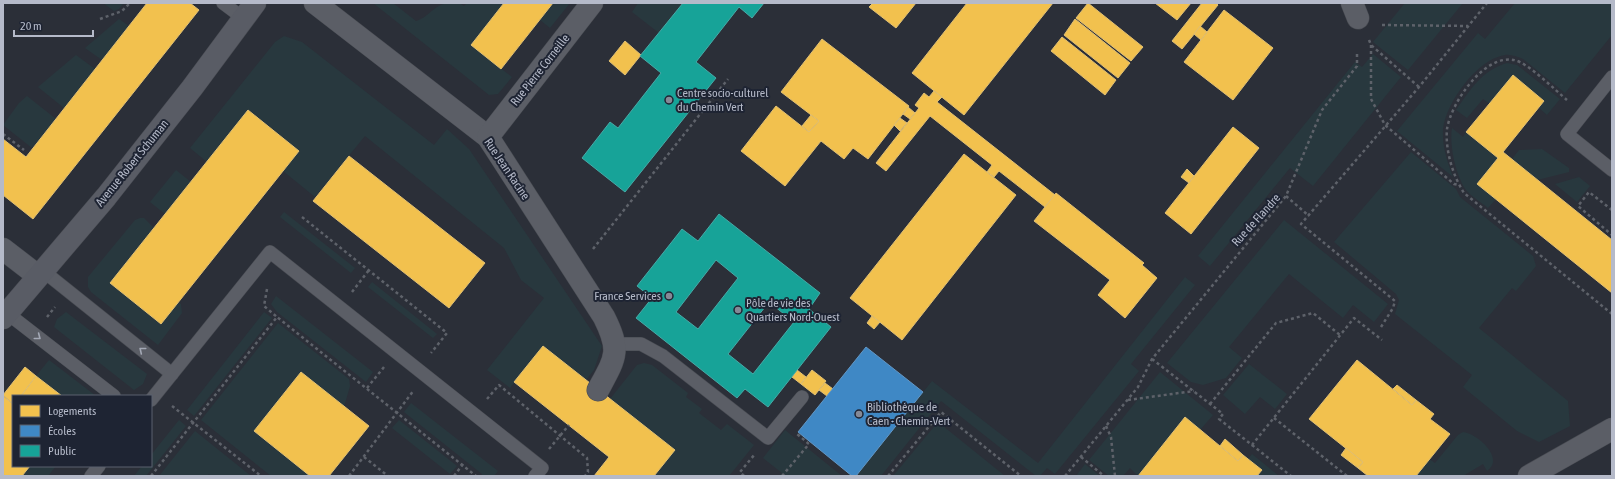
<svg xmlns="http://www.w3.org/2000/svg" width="1615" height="479" font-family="'Asap Condensed',sans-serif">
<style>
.green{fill:#28383e}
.homes{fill:#f2c14e;stroke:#e0bf73}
.schools{fill:#3f88c5;stroke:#6297c6}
.public{fill:#17a398;stroke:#46aaa7;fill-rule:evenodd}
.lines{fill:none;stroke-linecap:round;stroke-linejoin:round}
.lane-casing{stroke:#474a51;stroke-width:14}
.street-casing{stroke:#474a51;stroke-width:23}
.secondary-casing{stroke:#474a51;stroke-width:23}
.path{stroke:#5e626a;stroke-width:2.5;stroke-dasharray:3 3;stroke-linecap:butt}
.lane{stroke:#5b5e66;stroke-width:13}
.street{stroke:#5b5e66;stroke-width:22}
.secondary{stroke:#595c65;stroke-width:22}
.oneway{stroke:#a3a8b5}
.poi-dot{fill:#858996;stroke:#1e2433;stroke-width:1.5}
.labels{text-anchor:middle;stroke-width:4;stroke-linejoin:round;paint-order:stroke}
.street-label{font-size:12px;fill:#b5bac9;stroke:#1e2433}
.poi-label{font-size:12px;fill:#b5bac9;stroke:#1e2433;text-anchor:start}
</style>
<rect width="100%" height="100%" fill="#2b2f38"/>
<g class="green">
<path d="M103,3H124L119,9L114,11Z"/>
<path d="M373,3H393L416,21C432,16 433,3 452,3C457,3 460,3 464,6L467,3H504L471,45L512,77L498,94L489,95Z"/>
<path d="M553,3H570L550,28L540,20Z"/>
<path d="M638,3H683L659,33L632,12Z"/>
<path d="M1405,3H1463L1408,70L1373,42Z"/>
<path d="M1515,3H1612V35L1565,93L1523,59C1518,57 1511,54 1505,55C1477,59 1446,103 1443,129C1442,146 1447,161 1453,177L1397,131L1478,33L1485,39Z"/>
<path d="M119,19L129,26L102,60L85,48Z"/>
<path d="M284,36L302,42L434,145L447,129L469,149L602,346L594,370L586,380L543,346L510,388L487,370L544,298L521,280L504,248L365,136L315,197L283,171L299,151L249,110L207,162L190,148L275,42Z"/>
<path d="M1373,54L1401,77L1313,186L1290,168L1210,266L1198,256L1355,62L1362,67Z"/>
<path d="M76,55L95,69L64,108L38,87Z"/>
<path d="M1507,63L1517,65L1560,99L1547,115L1539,108L1544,101L1513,76L1490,104L1483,99L1467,118L1456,110C1471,89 1481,71 1507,63Z"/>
<path d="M27,96L56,119L32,148L3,125L19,103Z"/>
<path d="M1452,128L1463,137L1466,132L1498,158L1477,184L1496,199L1488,208C1481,202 1472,197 1466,190C1456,176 1449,145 1452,128Z"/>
<path d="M1542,149L1569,168V172L1537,180L1512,159L1519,150Z"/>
<path d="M1411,152L1456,189L1460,197L1533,256L1536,266L1516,291L1512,288L1479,328L1568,401L1570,426L1539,442L1517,431L1463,387L1472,375L1395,314L1399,300L1396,294L1334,242Z"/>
<path d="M176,170L191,182L165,214L150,202Z"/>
<path d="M1579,177L1590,186L1577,202L1555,184Z"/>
<path d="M284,212L355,268L351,273L280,217Z"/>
<path d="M140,218H144L154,228L110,283L161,324L178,302L181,304L182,313L158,345L91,292L88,287V277L135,220Z"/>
<path d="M1284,220L1388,304L1374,322L1353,305L1343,318L1289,274L1229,347L1242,358L1226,378L1203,385L1191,382L1167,363Z"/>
<path d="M1185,277L1195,285L1131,364L1139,371L1055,474L1047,468L1040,476H1036L941,401L881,476H856L932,381L1038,463Z"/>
<path d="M372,282L437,334L433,338L368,287Z"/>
<path d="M276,296L373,372L366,382L277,312L271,304Z"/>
<path d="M66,312L147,374L143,384L134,390L54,327L57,319Z"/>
<path d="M264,312L272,318L194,416L187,410Z"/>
<path d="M278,323L349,379L350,386L344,407L301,372L254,431L310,476H271L201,420Z"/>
<path d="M49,360L96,396H62L36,376Z"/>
<path d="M644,363L652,365L688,393L686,397L702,409L699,413L721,430L727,424L754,445L729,476H654L675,450L610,399L637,365Z"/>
<path d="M1249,364L1287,394L1275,409L1260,397L1245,414L1223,395Z"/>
<path d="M1160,372L1213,415L1200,430L1185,418L1138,476L1130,468L1123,476H1109L1089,460Z"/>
<path d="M411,403L498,471L494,476H481L482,474L404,412Z"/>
<path d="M179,420L186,426L146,476H134L142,466H151V455Z"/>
<path d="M399,420L457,466L450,474L392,428Z"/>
<path d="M938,422L1005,476H893Z"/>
<path d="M785,430L842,476H779L782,473L763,458Z"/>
<path d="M195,431L251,476H211L209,474L207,476H159Z"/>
<path d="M1463,432C1476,433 1506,458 1487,471L1483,464L1463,476H1416L1429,459L1435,463L1458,435Z"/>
<path d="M1252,454L1279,476H1257L1262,470L1248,459Z"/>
<path d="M1085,464L1100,476H1076Z"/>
<path d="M30,466H56L48,476H22Z"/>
</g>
<g class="homes">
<path d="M147,3H190L199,10L33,219L3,195V139L26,157Z"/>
<path d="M504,3H553L501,69L471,45Z"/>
<path d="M873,3H916L896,28L869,7Z"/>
<path d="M967,3H1053L964,115L912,73Z"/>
<path d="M1088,3L1143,47L1131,61L1076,18Z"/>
<path d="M1155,3H1191L1177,20Z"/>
<path d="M1216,3L1218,5L1182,49L1172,41L1202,3Z"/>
<path d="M1224,10L1273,48L1233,100L1184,62Z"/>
<path d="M1075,19L1130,63L1118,78L1064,35Z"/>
<path d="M1200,26L1207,32L1201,40L1194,34Z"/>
<path d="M1062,37L1116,80L1105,95L1051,51Z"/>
<path d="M822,39L909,106L868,159L853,148L844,159L821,141L785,186L741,151L776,106L809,132L819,121L781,92Z"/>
<path d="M625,41L641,55L625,75L609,61Z"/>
<path d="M1513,75L1544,101L1503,152L1612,240V293L1477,184L1498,158L1466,132Z"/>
<path d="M934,91L942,97L937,102L1055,195L1045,207L999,171L994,177L987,172L992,165L930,116L886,171L876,163L919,108L915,105L924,93L929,97Z"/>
<path d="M908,107L915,113L910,119L903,114Z"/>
<path d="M248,110L299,151L161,324L110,283Z"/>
<path d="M811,115L819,121L809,132L802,126Z"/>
<path d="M900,118L907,123L900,131L894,125Z"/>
<path d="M1233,127L1259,148L1191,234L1165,213Z"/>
<path d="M964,154L1016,195L902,340L850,298Z"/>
<path d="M349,156L485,263L449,308L313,201Z"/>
<path d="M1187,169L1194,176L1189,183L1181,177Z"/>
<path d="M1056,193L1144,263L1142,265L1157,278L1125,318L1098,295L1110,280L1034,221Z"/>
<path d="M872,316L880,322L874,329L867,323Z"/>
<path d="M543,346L675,450L654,476H594L609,457L514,382Z"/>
<path d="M1357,360L1412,405L1416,400L1434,414L1430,419L1450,434L1416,476H1368L1358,468L1363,462L1309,419Z"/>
<path d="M25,367L36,376L21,396H13V404L3,395Z"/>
<path d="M797,370L806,377L801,384L792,377Z"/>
<path d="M812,370L826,381L815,395L801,384Z"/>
<path d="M301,372L369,426L329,476H310L254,431Z"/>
<path d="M36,376L62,396H21Z"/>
<path d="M825,383L833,389L827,396L819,390Z"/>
<path d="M1397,385L1416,400L1412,405L1393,389Z"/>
<path d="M3,396L13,404V466H30L22,476H3Z"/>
<path d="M1185,417L1238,461L1243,455L1262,470L1257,476H1138Z"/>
<path d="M1225,439L1243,455L1238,461L1220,446Z"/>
<path d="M1346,448L1363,462L1358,468L1341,455Z"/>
</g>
<path class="schools" d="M866,347L923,392L856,476H852L798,432Z"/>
<g class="public">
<path d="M683,3H764L752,18L739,7L696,62L716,78L625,192L582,158L610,122L618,128L661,73L640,56Z"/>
<path d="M719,214L820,293L809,309L831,327L768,407L745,389L737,398L636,318L652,298L637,286L682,229L698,241ZM716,260L738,278L698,329L676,312ZM769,302L794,322L753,374L728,354Z"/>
</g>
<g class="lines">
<g class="lane-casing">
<g id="lane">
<path d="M223,3L243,18"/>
<path d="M1612,77L1567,134L1612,170"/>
<path d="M42,270L172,374"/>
<path d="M7,313L114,396"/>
<path d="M615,344H641L663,356L768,438L802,397"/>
<path d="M151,400L270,252L542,468L535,476"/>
<path d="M91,476L99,466"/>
</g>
</g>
<g class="street-casing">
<g id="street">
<path d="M315,3L488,137L604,317C621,351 616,357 598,390"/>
<path d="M1352,3L1358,18"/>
<path d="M488,137L592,3"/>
<path d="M3,249L38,276"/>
<path d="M1529,476L1612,429"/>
</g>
</g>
<g class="secondary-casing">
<path id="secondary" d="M3,318L106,197L192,88L255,3"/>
</g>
<g class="path">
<path d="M100,19L122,11L130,3"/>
<path d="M1382,25L1468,26"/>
<path d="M1369,40L1371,45L1419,87"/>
<path d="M1371,45V99L1385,125L1454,184L1459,185"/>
<path d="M1567,100C1555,90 1527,62 1514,60C1484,54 1451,103 1447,129C1445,150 1453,176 1464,193L1612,314"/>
<path d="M3,134L24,150"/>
<path d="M1286,196L1309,216"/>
<path d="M1612,210L1589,192L1578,206L1612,235"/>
<path d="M302,217L447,333L431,353"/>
<path d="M593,249L728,79"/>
<path d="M267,289L264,306L277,317"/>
<path d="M352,292L369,270"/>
<path d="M47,317L55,307"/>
<path d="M1381,327L1393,308L1395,301L1301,224L1419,87L1487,3"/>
<path d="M1152,359L1223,414L1219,419L1252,445L1354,318L1382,340"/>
<path d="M367,388L384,367"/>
<path d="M487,399L499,385L587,458L588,472L585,476"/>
<path d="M1128,400L1194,391"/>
<path d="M1210,404L1276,323L1313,313L1340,335"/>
<path d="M172,406L261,476"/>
<path d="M1274,418L1347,476"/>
<path d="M1106,426L1111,437L1115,476"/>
<path d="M1252,445L1291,476"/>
<path d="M549,449L569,425"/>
<path d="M364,457L388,476"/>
<path d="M1081,457L1104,476"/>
<path d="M151,476L277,317L476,476"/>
<path d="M349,476L414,390"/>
<path d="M454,476L463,464"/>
<path d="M744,476L740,472L755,454"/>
<path d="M782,476L809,444L797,434"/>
<path d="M888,476L941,412L1021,476"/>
<path d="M1065,476L1138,387L1152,359L1286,196L1322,110L1357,66V51"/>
</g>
<use href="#lane" class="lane"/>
<use href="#street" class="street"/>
<use href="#secondary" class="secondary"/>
</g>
<defs><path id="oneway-chevron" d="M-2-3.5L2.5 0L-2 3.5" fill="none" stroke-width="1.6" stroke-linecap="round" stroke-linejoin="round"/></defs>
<g class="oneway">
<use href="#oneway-chevron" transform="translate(38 337) rotate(38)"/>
<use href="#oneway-chevron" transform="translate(142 350) rotate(-141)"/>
</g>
<g class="poi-dot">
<circle cx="669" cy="100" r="4"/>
<circle cx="669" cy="296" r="4"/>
<circle cx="738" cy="310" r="4"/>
<circle cx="859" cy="414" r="4"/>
</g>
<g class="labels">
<g class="street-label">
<text transform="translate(540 70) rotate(-52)" y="4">Rue Pierre Corneille</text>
<text transform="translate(132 163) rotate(-51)" y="4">Avenue Robert Schuman</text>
<text transform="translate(507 169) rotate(56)" y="4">Rue Jean Racine</text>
<text transform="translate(1256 220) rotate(-48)" y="4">Rue de Flandre</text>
</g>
<g class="poi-label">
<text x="677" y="97">Centre socio-culturel<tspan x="677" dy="14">du Chemin Vert</tspan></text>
<text x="661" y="300" text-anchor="end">France Services</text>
<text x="746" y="307">Pôle de vie des<tspan x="746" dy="14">Quartiers Nord-Ouest</tspan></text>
<text x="867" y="411">Bibliothèque de<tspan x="867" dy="14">Caen - Chemin-Vert</tspan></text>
</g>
</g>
<rect width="1615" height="479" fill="none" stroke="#b5bac9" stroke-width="8"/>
<rect x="12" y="395" width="140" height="72" fill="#1e2433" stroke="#5a606f"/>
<rect x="20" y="405" width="20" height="12" fill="#f2c14e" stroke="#5a606f"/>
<text x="48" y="415" font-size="12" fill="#b5bac9">Logements</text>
<rect x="20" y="425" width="20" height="12" fill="#3f88c5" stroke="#5a606f"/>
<text x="48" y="435" font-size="12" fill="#b5bac9">Écoles</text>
<rect x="20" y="445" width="20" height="12" fill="#17a398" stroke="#5a606f"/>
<text x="48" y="455" font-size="12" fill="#b5bac9">Public</text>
<path d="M14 30v6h79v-6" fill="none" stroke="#b5bac9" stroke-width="2"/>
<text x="20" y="30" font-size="12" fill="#b5bac9" stroke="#1e2433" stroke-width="3" paint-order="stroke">20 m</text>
</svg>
